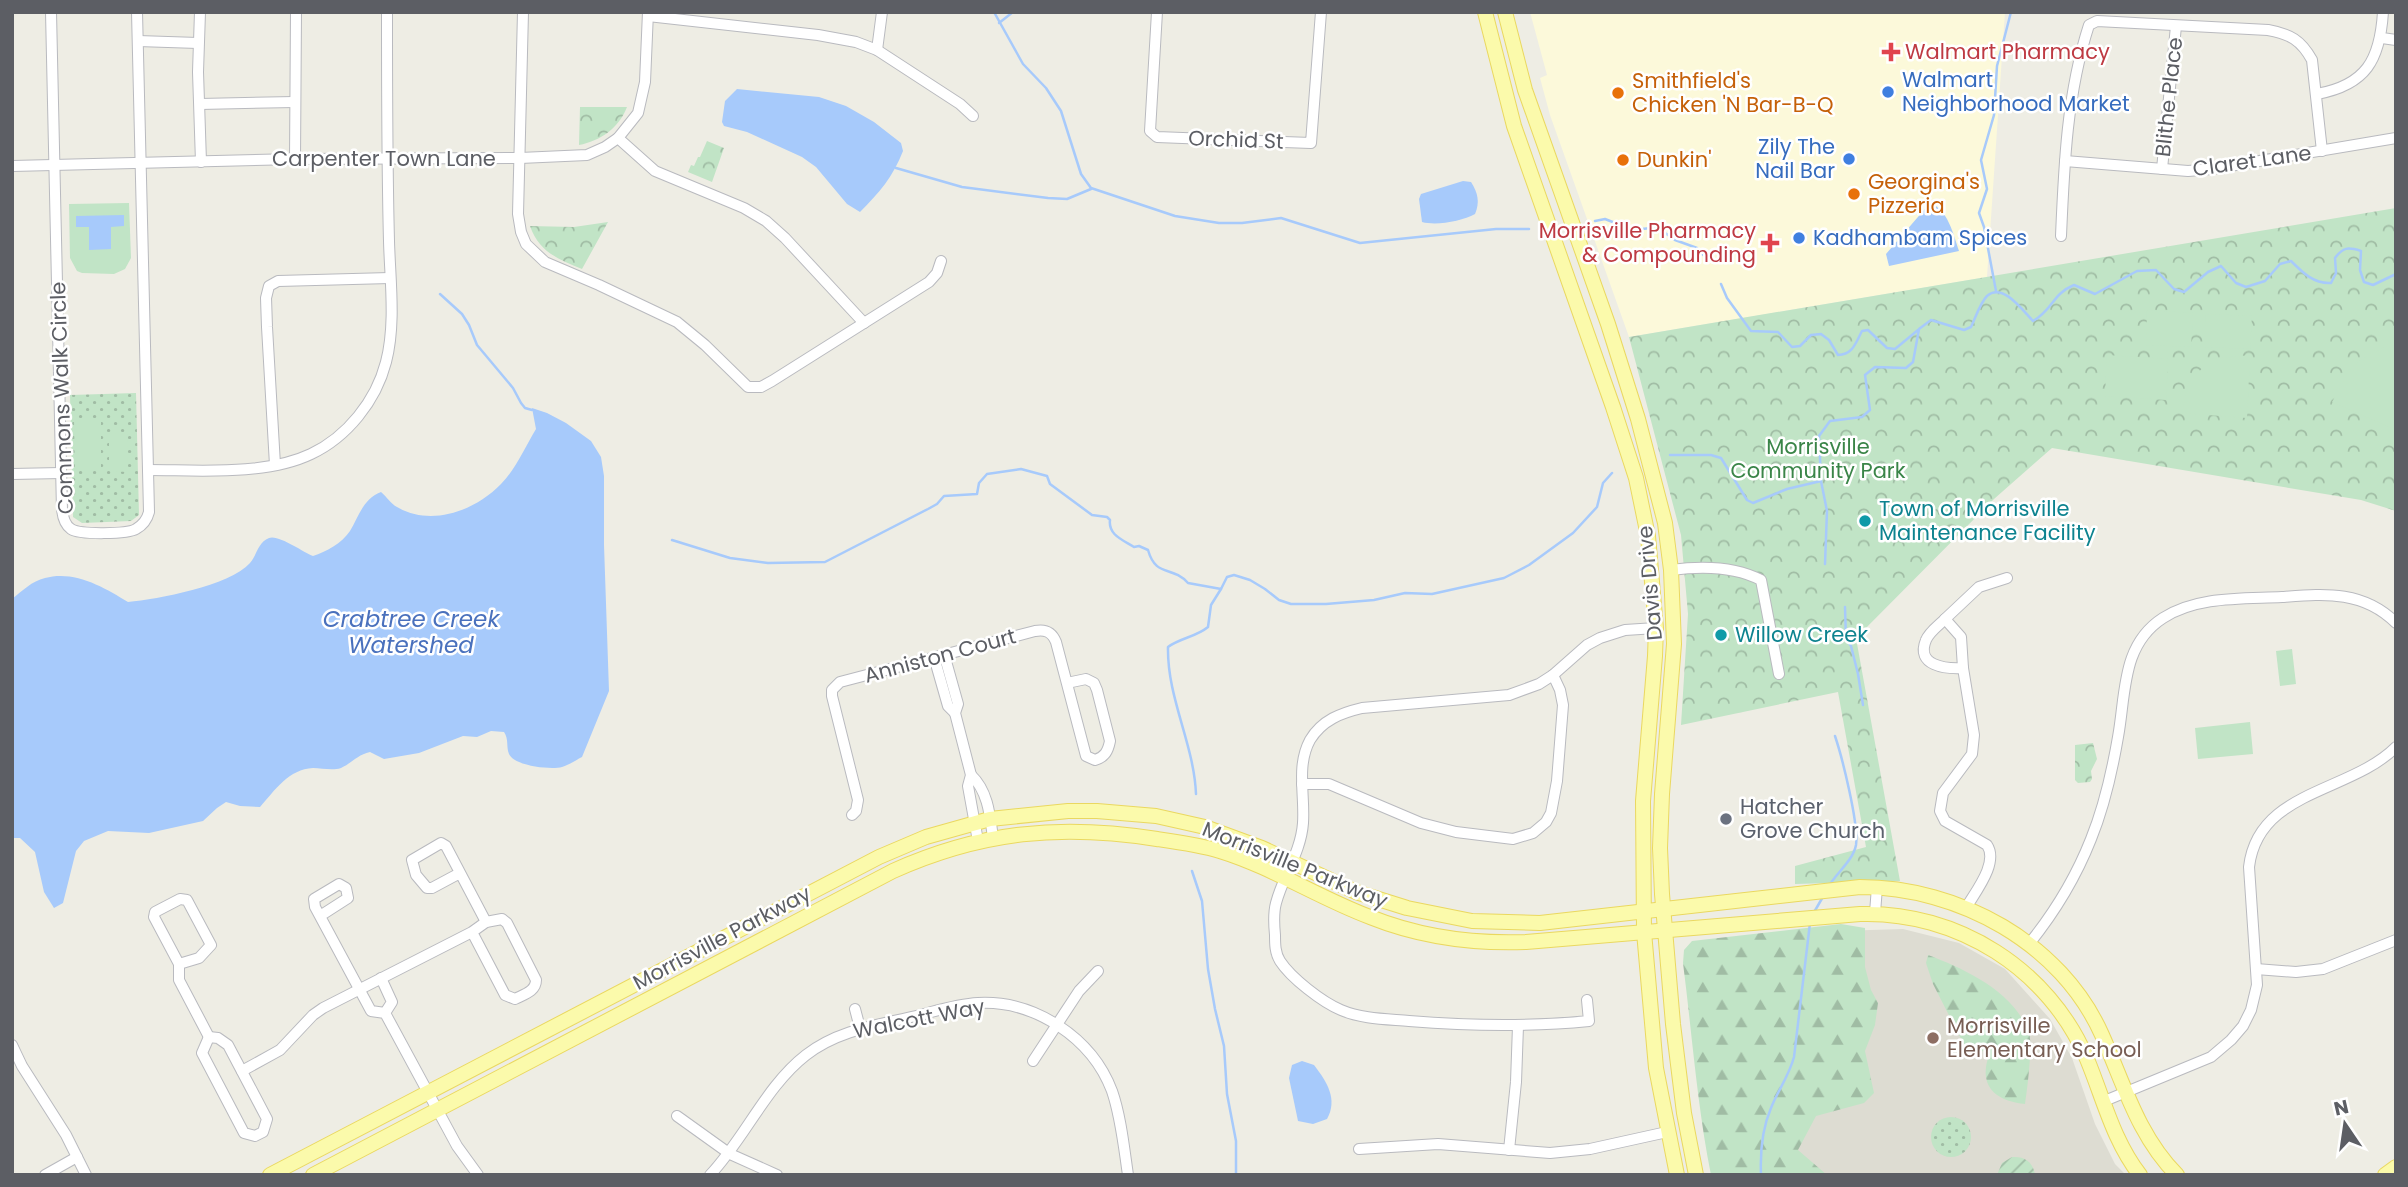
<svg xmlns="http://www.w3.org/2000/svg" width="2408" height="1187" font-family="Poppins,sans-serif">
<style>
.commercial{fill:#fcf9da}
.education{fill:#dddcd2}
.grass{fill:url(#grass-dots)}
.forest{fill:url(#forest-firs)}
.park{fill:url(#park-crowns)}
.garden{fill:url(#garden-furrows)}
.pitch{fill:#c1e4c6}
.water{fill:#a7cafb}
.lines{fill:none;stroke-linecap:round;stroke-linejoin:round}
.stream{stroke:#a7cafb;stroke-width:2.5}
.minor-casing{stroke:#b9babf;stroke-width:12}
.major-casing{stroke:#ead860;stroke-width:16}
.minor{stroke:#fff;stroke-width:10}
.major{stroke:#fbfaab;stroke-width:14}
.health-dot{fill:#e0444e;stroke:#fff;stroke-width:2.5}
.shop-dot{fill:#3f7fe0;stroke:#fff;stroke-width:2.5}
.food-dot{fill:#e8710a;stroke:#fff;stroke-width:2.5}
.culture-dot{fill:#0f9aa8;stroke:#fff;stroke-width:2.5}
.worship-dot{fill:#6b7280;stroke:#fff;stroke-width:2.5}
.education-dot{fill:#8d6e63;stroke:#fff;stroke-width:2.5}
.labels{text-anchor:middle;stroke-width:5;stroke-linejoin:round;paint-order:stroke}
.health-label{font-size:21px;fill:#be3a42;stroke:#fff;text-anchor:start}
.shop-label{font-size:21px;fill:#366cbe;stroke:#fff;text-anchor:start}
.food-label{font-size:21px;fill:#c56008;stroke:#fff;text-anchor:start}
.street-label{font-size:21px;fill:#5c5e64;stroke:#fff}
.park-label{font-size:21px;fill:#3a8548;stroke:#fff}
.culture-label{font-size:21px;fill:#0d838f;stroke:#fff;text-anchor:start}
.worship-label{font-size:21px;fill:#5b616d;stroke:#fff;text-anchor:start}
.education-label{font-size:21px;fill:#785e54;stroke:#fff;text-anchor:start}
.water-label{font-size:23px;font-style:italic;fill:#4a71bd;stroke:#fff}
</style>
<defs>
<pattern id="grass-dots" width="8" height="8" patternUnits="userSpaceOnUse" patternTransform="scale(1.75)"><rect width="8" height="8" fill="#c1e4c6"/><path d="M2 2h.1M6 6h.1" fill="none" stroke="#a0bca4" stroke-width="1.8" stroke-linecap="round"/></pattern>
<pattern id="forest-firs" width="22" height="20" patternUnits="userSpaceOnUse" patternTransform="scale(1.75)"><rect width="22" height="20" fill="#c1e4c6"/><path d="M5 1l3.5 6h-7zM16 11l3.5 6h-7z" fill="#a0bca4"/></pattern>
<pattern id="park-crowns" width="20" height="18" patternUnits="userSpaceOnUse" patternTransform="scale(1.75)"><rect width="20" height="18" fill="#c1e4c6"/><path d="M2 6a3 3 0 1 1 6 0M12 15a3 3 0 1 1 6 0" fill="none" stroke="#a0bca4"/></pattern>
<pattern id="garden-furrows" width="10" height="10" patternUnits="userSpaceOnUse" patternTransform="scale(1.75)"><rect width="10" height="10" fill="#c1e4c6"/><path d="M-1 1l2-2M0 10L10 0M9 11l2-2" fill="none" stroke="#a0bca4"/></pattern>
</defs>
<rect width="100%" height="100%" fill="#eeede4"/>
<path class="commercial" d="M1530,12H2005L1987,277L1629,337L1550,115L1540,78L1547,75Z"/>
<path class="education" d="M1903,929L1959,943L2005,969L2050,1019L2072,1058L2095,1124L2115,1164L2126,1175H1775L1838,931Z"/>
<g class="grass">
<path d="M136,393L139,515L131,521L82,523L73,517L70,395Z"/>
<circle cx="1951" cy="1137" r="20"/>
</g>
<g class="forest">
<path d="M1841,924L1865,928V967L1871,990L1878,1003L1875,1025L1865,1051L1874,1093L1864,1103L1816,1116L1798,1150L1827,1175H1711C1697,1105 1692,1033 1683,963L1684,950L1692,941Z"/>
<path d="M1928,955C1965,969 2015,992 2029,1033C2033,1044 2027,1091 2025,1104C1995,1101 1978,1086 1989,1055L1988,1050L1985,1049L1978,1055L1966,1047L1959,1035L1933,984L1926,963Z"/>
</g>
<g class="park">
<path d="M580,107H627C619,128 600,141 579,145Z"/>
<path d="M707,141L724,148L712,182L688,172L691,165L694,166L698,157H700Z"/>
<path d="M2396,208V511L2361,500L2052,448L1994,499L1856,638L1900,881L1795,884V866L1866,847L1838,692L1681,725L1688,614L1681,535L1629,337Z"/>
<path d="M608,222L582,269C558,259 539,252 530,226L574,227Z"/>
<path d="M2093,743L2097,759L2091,771L2092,779L2090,782L2078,783L2075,780V745Z"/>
</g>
<path class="garden" d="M2012,1157C2025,1156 2033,1162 2035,1175H1997L2002,1163Z"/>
<g class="pitch">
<path d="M129,203L131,258L125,269L114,274L82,273L77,271L70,258L69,204Z"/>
<path d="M2147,310L2193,313L2191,347L2146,345Z"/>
<path d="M2206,314L2252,316L2250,349L2205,347Z"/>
<path d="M2396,342V430L2332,402L2353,365L2390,343Z"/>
<path d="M2107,355L2168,359L2166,400L2105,396Z"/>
<path d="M2250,355L2247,418L2182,413L2189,381L2212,359Z"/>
<path d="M74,421H101V471H75Z"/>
<path d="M127,433L128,472L109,471V434Z"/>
<path d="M2292,649L2296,684L2280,686L2276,651Z"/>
<path d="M2250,722L2253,754L2198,759L2195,728Z"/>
</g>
<g class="water">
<path d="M737,89L819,97L846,106L874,122L901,143L903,151C893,177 879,193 860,212L847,204L816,167L802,157L747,132L724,126L722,122L725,101Z"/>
<path d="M1463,181L1471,182C1478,193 1480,202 1475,214C1462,221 1437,226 1422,222L1419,199L1421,194Z"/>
<path d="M1930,203C1948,210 1953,233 1959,251L1889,266L1886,254Z"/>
<path d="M124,215V226L111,227V249L89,250V227H76V216Z"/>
<path d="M532,408L547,413L566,423L591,441L601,457L604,476V545L609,691L582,757C576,760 569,765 562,767C551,770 514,766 509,754C506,747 509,739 504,732L491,731L477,737L463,736L419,753L384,759L370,752C357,755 352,763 341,768C332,771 322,768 313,768C289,769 275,790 260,807L240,806L226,802L217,808L203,821L149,833L108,831L84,841L76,851L63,903L54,908L44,892L35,852L20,838H12V599C22,591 32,581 45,578C74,570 104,587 128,602C158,599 229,586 250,563C257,555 258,542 269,538C278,534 303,552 313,556C326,552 342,543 350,531C359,516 363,499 381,492C387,497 391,504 397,507C431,527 475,511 501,484C516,469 525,447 536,429Z"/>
<path d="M1302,1061L1314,1065C1327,1082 1338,1099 1327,1119L1313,1124L1298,1121L1289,1078L1292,1065Z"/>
</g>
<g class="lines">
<g class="stream">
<path d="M994,12L1023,64L1046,88L1061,111L1081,174L1091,188L1175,216L1219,223H1242L1281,218L1360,243L1496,229H1529"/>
<path d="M999,23L1013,12"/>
<path d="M896,168L962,187L1048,198L1067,199L1091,189"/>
<path d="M1595,221L1605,219L1633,230L1651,228L1661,230L1675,240L1697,248L1707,259"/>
<path d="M1721,284L1727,298L1751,331L1778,332L1792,347L1800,346L1811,335L1821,334L1829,340L1838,355C1853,355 1856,342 1862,331L1868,330L1887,348L1895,349L1918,330"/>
<path d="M1996,291L1984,227L1979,213L1987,189L1981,160L1994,115L1997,66L2011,12"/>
<path d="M440,294L462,314L469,325L477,345L513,388L521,403L525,408L532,410"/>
<path d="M1670,455H1711L1721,458L1747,500L1753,503L1787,489L1821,481L1819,436L1830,421L1862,417L1870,410L1865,375L1875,367L1906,368L1913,362L1919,329L1931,320L1964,330L1971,327C1975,319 1980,303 1987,296C2003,282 2023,311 2033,321C2053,310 2052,294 2074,285L2095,294L2137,271L2156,270L2174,289L2184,292L2208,272L2221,266L2236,283L2246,287L2265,281L2280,264L2291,261C2303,273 2314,284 2331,283L2336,273L2335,258C2343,247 2348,247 2361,251L2360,270L2364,282L2373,285L2396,274"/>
<path d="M1821,481L1827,511L1825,564"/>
<path d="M672,540L730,558L768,563L825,562L928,509L937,504L944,496L977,494L979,483L987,474L1021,469L1047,476L1050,484L1092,515L1107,517L1110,520C1108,535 1123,540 1134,547L1139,546L1148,550C1156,578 1172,565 1188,583L1221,589L1227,577L1234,575L1250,580L1265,589L1279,600L1291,604H1326L1374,600L1405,593L1432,594L1504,578L1529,565L1573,533L1597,507L1603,483L1612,473"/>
<path d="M1845,607L1846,639L1851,646L1858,674L1863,705"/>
<path d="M1196,794C1194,744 1167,698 1168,647C1180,638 1196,637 1208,627L1211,605L1221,589"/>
<path d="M1192,871L1202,901L1208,969L1215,1009L1224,1046L1227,1094L1236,1141V1175"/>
<path d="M1829,886C1836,873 1853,861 1856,845C1859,824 1842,757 1835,736"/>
<path d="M1813,914L1824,895"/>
<path d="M1761,1175C1760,1152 1762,1129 1771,1108C1778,1090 1789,1076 1794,1057L1810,923"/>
</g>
<g class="minor-casing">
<g id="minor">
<path d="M51,12L62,510C63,518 65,525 71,529C80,535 128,534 136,529C143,525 147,520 149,512L137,12"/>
<path d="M200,12L198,72L201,162"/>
<path d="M523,12L518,214L521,232L526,244L545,262L599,285L677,322L705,345L748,387H761L772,381L929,282L937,273L941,261"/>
<path d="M1157,12L1150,131L1157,137L1311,143L1321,12"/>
<path d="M648,16L818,35L856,42L877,50L960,104L973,116"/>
<path d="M2382,38L2396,40"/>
<path d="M138,41L198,43"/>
<path d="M877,50L882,12"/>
<path d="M2317,94C2366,85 2380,60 2383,12"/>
<path d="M200,104L295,102"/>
<path d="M618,138L655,171L744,208L766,221L785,238L864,323"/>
<path d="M295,159L296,12"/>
<path d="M2065,161L2188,171L2212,169L2396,138"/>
<path d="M12,166L295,159L520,158L587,155L605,147L618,138L638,113L645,82L648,12"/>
<path d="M2162,169L2176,26"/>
<path d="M2061,236C2064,164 2067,93 2089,25L2097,21L2268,30C2290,34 2301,40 2312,60L2322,151"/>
<path d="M275,465L267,327L266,298L269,286L278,281L390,278"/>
<path d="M148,470C198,470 265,476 311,454C347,437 376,401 386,362C396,324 390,280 389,241C387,165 387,88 387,12"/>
<path d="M12,474L61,473"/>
<path d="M1671,570C1700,566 1734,566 1761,580L1779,674"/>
<path d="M1945,619C1939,625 1929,632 1926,640C1915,666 1946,669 1963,668"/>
<path d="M944,654L958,704L955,713L971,775L968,786L978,841"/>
<path d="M934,657L948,706L955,713"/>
<path d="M971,775C988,791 990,815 993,838"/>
<path d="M1302,784H1329L1421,823L1456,832L1513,839L1533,833L1546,822L1551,813L1557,781L1563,705L1560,690L1553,675"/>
<path d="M852,815L856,811L858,800L832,696V690L840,682L1035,631C1045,629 1052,632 1056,642L1086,756L1095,760C1105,757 1108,751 1110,741L1097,690L1094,683L1086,679L1067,683"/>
<path d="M460,873L432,888H427L416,875L412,860L441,843L446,846L486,922"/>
<path d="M1966,908C1975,892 1999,863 1987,845L1945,821L1940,811L1943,793L1972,754L1974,735L1963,668L1961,637L1945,619L1979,587L2007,578"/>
<path d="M1875,913L1877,887"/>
<path d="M320,916L348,898L346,888L339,884L314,899L315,907L371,1011L385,1013L457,1146L478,1175"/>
<path d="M2029,944C2054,913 2076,877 2091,839C2104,807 2112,772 2118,737C2126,694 2121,645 2163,618C2197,596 2242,599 2282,597C2324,594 2363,590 2396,623"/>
<path d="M179,964L199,958L211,945L187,900L180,899L155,912L154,917L179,964V980L209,1037"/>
<path d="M2256,969L2296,972L2323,969L2396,940"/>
<path d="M381,978L392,1002L385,1013"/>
<path d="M1587,1000L1589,1021C1529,1027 1470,1026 1409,1021C1387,1019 1362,1019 1341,1010C1322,1002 1291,978 1280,961C1275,953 1275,944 1275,935C1274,925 1273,914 1276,903C1283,876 1301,852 1303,823C1305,795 1296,766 1310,740C1322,720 1341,713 1362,708L1509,695L1539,684L1553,675L1587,645L1600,638L1625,630L1656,628"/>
<path d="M855,1009L860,1028"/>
<path d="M209,1037L218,1038L228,1045L267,1119L263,1132L255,1136L244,1133L202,1053Z"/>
<path d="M12,1045L22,1066L66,1135L86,1175"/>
<path d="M1033,1061L1079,991L1098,971"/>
<path d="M242,1071L280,1050L313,1015L323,1008L472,932L486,922L502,919L507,923L536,980C536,991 525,994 515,999L505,995L472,932"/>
<path d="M2102,1102L2211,1057L2231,1040L2243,1026L2251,1010L2257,985L2249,867C2258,790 2350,793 2396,747"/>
<path d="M677,1116L730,1154L777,1175"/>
<path d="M1359,1149L1438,1144L1550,1153L1590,1149L1667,1132"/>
<path d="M1509,1150L1516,1082L1518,1026"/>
<path d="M45,1175L77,1157"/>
<path d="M710,1175C745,1138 766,1086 806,1055C838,1030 878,1025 916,1016C936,1011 957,1004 978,1003C1035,1000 1092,1038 1112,1091C1121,1117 1124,1148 1128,1175"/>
</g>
</g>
<g class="major-casing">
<g id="major">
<path d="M1485,12L1514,126L1613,407L1636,478L1648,536L1656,628L1655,656L1643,801L1644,932L1656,1068L1677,1175"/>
<path d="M1505,12L1525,90L1608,324L1638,419L1665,523L1671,570L1674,644L1662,794L1660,848L1662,894L1673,1024L1684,1113L1696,1175"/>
<path d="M270,1175L879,857L926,837L990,819L1068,811H1097L1156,816L1205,827L1262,848L1356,892L1407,908L1472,921L1540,923L1860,887C1959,887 2061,943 2102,1035C2124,1084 2138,1136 2177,1175"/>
<path d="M313,1175L893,871C982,831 1061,824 1157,839C1178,842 1200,845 1220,851C1272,867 1319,898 1370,917C1420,937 1473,944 1526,942L1860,914C1957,911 2049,969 2087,1059C2104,1100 2113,1140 2140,1175"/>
<path d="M2385,1175L2396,1167"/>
</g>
</g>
<use href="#minor" class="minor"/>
<use href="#major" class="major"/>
</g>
<g class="health-dot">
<path d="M1887.5 41.5h7v7h7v7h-7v7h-7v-7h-7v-7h7z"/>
<path d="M1766.5 232.5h7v7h7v7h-7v7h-7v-7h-7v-7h7z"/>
</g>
<g class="shop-dot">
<circle cx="1888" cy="92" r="7"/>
<circle cx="1849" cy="159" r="7"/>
<circle cx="1799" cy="238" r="7"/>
</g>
<g class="food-dot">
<circle cx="1618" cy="93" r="7"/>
<circle cx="1623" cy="160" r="7"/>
<circle cx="1854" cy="194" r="7"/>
</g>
<g class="culture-dot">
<circle cx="1865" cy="521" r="7"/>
<circle cx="1721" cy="635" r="7"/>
</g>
<circle class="worship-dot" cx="1726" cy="819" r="7"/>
<circle class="education-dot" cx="1933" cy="1038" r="7"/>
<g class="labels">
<g class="health-label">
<text x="1905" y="59">Walmart Pharmacy</text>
<text x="1756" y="238" text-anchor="end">Morrisville Pharmacy<tspan x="1756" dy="24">&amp; Compounding</tspan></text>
</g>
<g class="shop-label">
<text x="1902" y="87">Walmart<tspan x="1902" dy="24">Neighborhood Market</tspan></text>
<text x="1835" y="154" text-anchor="end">Zily The<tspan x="1835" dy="24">Nail Bar</tspan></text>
<text x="1813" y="245">Kadhambam Spices</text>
</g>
<g class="food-label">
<text x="1632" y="88">Smithfield's<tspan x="1632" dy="24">Chicken 'N Bar-B-Q</tspan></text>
<text x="1637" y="167">Dunkin'</text>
<text x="1868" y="189">Georgina's<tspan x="1868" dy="24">Pizzeria</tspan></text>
</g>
<g class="street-label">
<text transform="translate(2169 97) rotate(-84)" y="7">Blithe Place</text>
<text transform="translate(1236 140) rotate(2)" y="7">Orchid St</text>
<text x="384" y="166">Carpenter Town Lane</text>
<text transform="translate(2252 161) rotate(-8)" y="7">Claret Lane</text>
<text transform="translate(62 398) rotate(-92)" y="7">Commons Walk Circle</text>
<text transform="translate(1650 583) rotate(-95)" y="7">Davis Drive</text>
<text transform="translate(940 656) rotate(-15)" y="7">Anniston Court</text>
<text transform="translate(1295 865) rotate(22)" y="7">Morrisville Parkway</text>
<text transform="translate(722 938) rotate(-28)" y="7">Morrisville Parkway</text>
<text transform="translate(919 1019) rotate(-11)" y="7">Walcott Way</text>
</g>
<g class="park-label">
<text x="1818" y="454">Morrisville<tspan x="1818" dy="24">Community Park</tspan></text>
</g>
<g class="culture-label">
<text x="1879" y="516">Town of Morrisville<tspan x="1879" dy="24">Maintenance Facility</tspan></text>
<text x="1735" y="642">Willow Creek</text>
</g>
<g class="worship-label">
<text x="1740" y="814">Hatcher<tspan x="1740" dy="24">Grove Church</tspan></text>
</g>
<g class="education-label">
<text x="1947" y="1033">Morrisville<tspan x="1947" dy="24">Elementary School</tspan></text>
</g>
<g class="water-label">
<text x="411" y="627">Crabtree Creek<tspan x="411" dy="26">Watershed</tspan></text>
</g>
</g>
<rect width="2408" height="1187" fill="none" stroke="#5c5e64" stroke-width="28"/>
<g transform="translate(2345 1124) rotate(347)" stroke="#ffffff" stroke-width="5" paint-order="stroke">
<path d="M0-5L12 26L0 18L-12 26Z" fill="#5c5e64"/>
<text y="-10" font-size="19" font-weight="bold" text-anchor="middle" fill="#5c5e64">N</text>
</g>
</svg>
